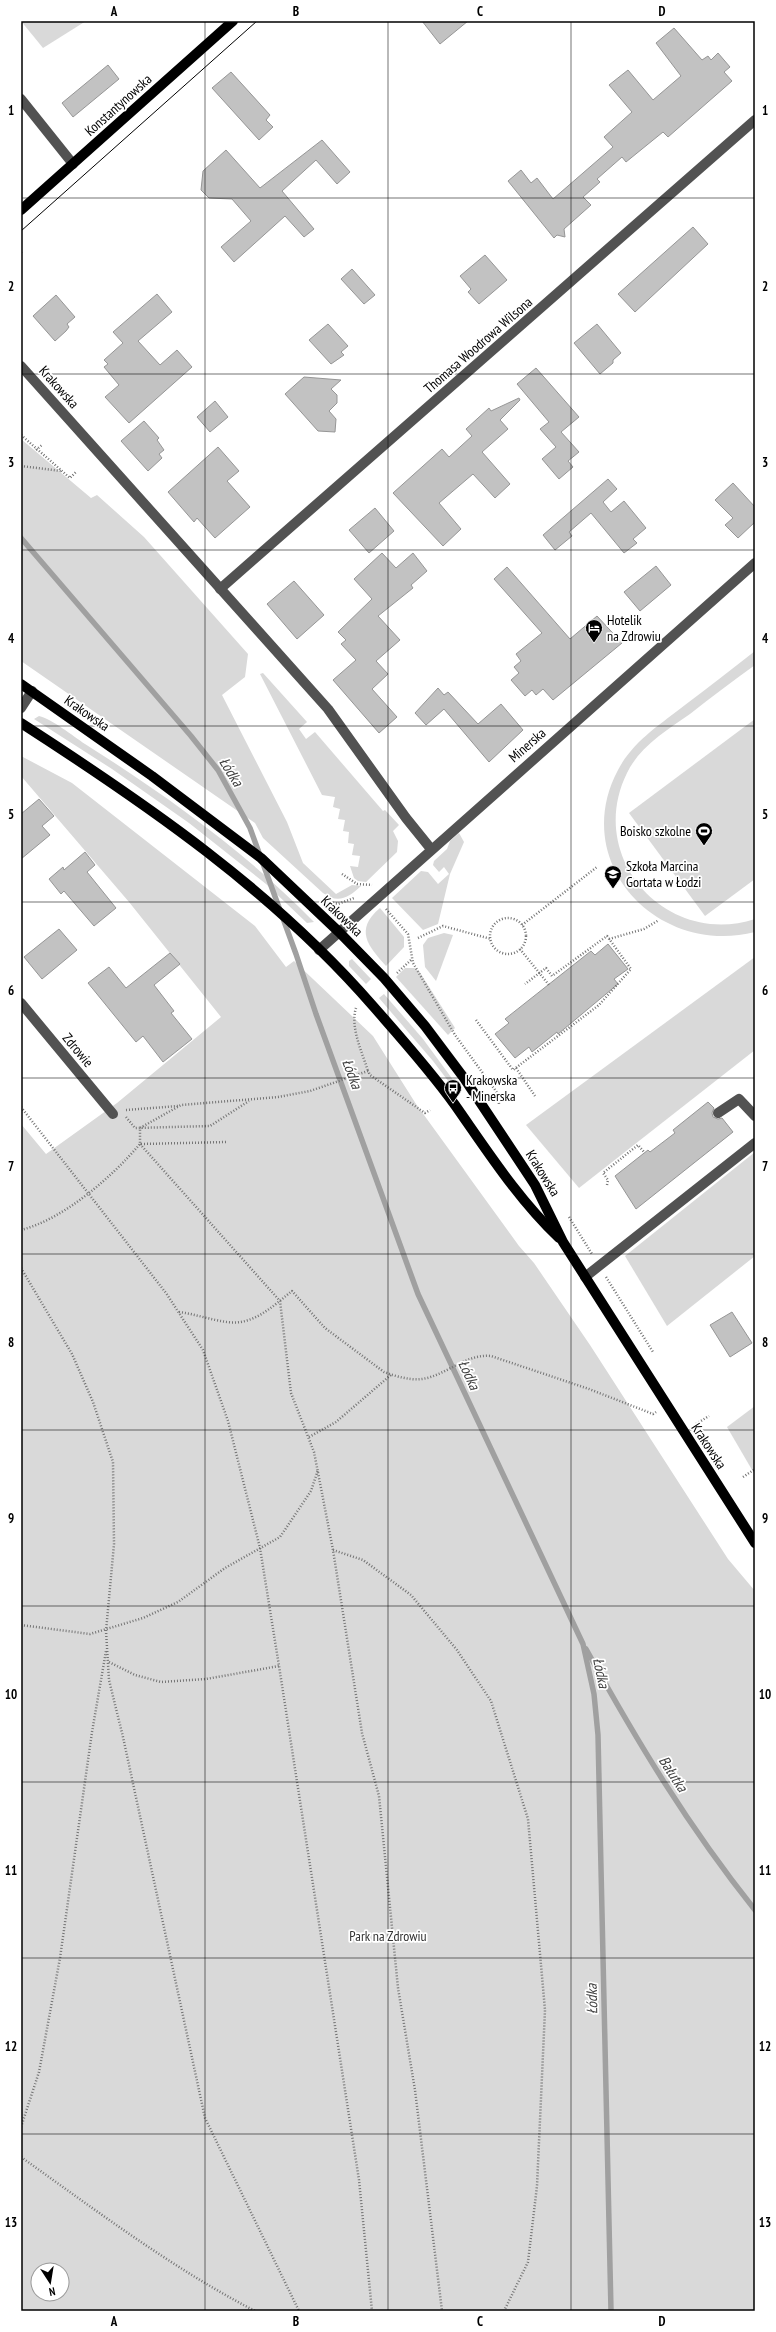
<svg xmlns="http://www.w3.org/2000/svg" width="776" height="2332" font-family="'PT Sans Narrow',sans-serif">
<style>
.green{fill:#d9d9d9;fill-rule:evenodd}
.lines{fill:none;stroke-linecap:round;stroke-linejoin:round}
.stream{stroke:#a0a0a0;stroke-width:5.5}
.building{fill:#c2c2c2;stroke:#969696}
.path{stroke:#747474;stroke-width:2.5;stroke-dasharray:1 2;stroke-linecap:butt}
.minor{stroke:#525252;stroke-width:10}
.major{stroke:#000;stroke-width:10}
.tram{stroke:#000;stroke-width:1}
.grid{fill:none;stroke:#000;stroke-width:1;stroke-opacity:0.55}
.labels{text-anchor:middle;stroke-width:3.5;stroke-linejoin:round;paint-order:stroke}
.street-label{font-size:14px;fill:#000;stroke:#fff}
.poi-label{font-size:14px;fill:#000;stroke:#fff;text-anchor:start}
.park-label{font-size:14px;fill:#303030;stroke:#fff}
.water-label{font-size:15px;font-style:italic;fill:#414141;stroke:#fff}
.neatline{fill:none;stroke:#000;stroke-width:1.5}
.grid-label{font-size:13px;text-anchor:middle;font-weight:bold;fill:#000}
</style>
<rect width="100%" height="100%" fill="#fff"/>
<g class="green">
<path d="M21,21H86L43,48Z"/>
<path d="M21,439L91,498L97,495L144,537L248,654L245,677L222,695L287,822L303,863L336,894L352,885L361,886C348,898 338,904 323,893L263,838L255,823L21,661Z"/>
<path d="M755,651V665C733,681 711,697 690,714C666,731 640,746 627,773C585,858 667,948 755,919V932C657,957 569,862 618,770C633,741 661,724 685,705C709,687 732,669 755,651Z"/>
<path d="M263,673L307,722L299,729L306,739L315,732L383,811L385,810L399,825L393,831L398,841L397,852L366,882L358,881L354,878L350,866L358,867L360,856L352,855L354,844L348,843L349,832L343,831L345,820L338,819L340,809L333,807L335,797L322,795L260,674Z"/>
<path d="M39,716C52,719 73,736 85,744C166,795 247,853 314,922L307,923L266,884L189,823L112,769L34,719Z"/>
<path d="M755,719V879L705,916L629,813Z"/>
<path d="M21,756L72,783L255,926L286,967L294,961L373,1036L416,1104L519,1246L534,1263L590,1345L728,1559L755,1591V2311H21V1124L46,1154L117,1103L221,1017L129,902L21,776ZM38,2270H62V2294H38Z"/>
<path d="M459,833L464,842L450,874L438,924L423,930L392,898L421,871L428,872L438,884L449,874L444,867L439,872L433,865L434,861L447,849L450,841Z"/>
<path d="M380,908L404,937V947L386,966C368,946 354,930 380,908Z"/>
<path d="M444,933L453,935L436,981L425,967L423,945L428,938Z"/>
<path d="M755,957V1050L579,1188L526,1125Z"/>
<path d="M352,959L371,979L366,984L349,966V961Z"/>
<path d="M405,968H414L419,971L455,1028L448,1035L396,977Z"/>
<path d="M384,994L423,1039L459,1088L455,1090L433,1061L379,998Z"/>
<path d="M755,1152V1256L667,1326L625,1256Z"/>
<path d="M755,1406V1475L727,1427Z"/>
</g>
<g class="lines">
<g class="stream">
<path d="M21,538L191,736L218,770L250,828L296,954L316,1014L418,1294L583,1644L594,1694L598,1735L611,2311"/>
<path d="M586,1649C638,1743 688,1826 755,1910"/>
</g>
</g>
<g class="building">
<path d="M422,21H468L440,44Z"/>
<path d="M674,28L702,60L708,56L711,60L718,53L730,67L724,72L732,81L668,137L663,132L626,162L622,157L597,179L600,182L583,197L591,205L564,229L565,237L557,235L554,238L508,181L521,170L531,183L537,178L553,199L613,147L604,137L632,112L609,85L628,70L653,100L681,76L656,43Z"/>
<path d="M108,65L119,79L73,117L62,103Z"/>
<path d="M231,72L270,115L266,120L273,127L259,140L212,88Z"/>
<path d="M322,140L350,172L337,184L316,160L282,191L314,229L304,237L285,216L234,262L221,247L251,221L232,199L209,198L201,190L203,171L226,150L260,188Z"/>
<path d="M693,227L708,244L635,312L618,294Z"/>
<path d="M485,255L507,280L479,304L468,292L471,289L460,276Z"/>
<path d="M352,269L375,295L364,304L341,279Z"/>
<path d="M157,294L172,312L138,341L160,365L177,350L192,367L129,423L105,397L119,385L104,367L108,364L104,360L123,343L113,332Z"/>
<path d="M56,295L75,317L67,324L69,327L66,331L55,341L33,316Z"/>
<path d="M328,324L348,346L341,352L344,355L331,364L309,340Z"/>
<path d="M597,324L621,353L613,360V363L600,374L574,343Z"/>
<path d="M536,368L579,417L561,432L579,452L568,461L573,467L559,479L542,459L556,447L540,429L549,422L517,384Z"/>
<path d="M304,377L341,380L331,389L337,395V403L329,411L336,419L335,432L318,431L285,394Z"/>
<path d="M519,398L520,400L500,420L508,429L482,452L510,484L495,498L473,474L439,503L461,529L443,546L393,493L442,449L449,457L472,436L466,429L489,408L491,411Z"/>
<path d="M215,401L228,417L210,432L197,417Z"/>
<path d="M144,421L159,438L157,440L164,450L159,454L162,458L148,471L121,441Z"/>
<path d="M218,447L239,471L227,481L250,507L215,538L197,518L194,522L168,492Z"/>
<path d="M608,479L617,489L603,502L611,512L624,501L646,528L633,539L637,543L624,553L591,513L569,532L572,536L555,550L543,535Z"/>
<path d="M733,483L755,507V522L738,538L725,525L733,518L715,500Z"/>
<path d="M375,508L394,531L369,553L349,530Z"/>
<path d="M382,553L396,568L413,553L427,571L411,585L413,588L378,616L400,640L376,661L388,674L372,689L397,717L379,733L333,680L356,660L341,644L346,640L338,632L372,599L354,579Z"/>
<path d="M656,566L671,585L640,611L624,592Z"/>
<path d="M507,567L570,639L597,616L622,643L553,700L543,689L536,695L532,690L525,696L511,680L519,673L514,667L521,661L516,654L542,633L494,579Z"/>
<path d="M294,581L324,615L297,639L267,604Z"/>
<path d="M438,688L444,695L448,692L478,724L501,704L523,730L489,762L444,709L426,725L415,713Z"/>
<path d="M39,799L54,816L42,826L50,835L21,859V814Z"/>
<path d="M85,852L95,865L87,872L116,908L94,926L64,891L61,894L49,879L63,867L64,870Z"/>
<path d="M59,929L77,950L42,979L24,957Z"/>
<path d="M608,944L628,969L614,979L618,984L558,1034L557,1032L532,1052L529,1047L515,1058L495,1034L509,1023L505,1019L591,951L595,955Z"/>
<path d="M170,953L180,964L154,985L174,1011L171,1013L192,1039L163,1062L143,1036L136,1042L88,983L109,967L126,988Z"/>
<path d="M708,1102L714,1108L712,1113L713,1117L718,1119L722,1118L733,1132L636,1209L615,1176L648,1150L650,1152L675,1133L673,1130Z"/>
<path d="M732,1312L752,1343L730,1357L710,1325Z"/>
</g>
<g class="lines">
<g class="path">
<path d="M21,252L22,251"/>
<path d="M21,435L70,478L76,472"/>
<path d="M36,450L42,445"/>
<path d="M21,466L61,471"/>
<path d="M342,874L357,884L372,885"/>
<path d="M330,902L338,904L354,898"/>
<path d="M386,909L408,934L413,963L455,1035L498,1094L499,1104"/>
<circle cx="508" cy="936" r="18"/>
<path d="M522,925L597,867"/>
<path d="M418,938L443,926L491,939"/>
<path d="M609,939L644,929L659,920"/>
<path d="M520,949L549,985"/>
<path d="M397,973L412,959"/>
<path d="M356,1008C350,1027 362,1052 368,1071"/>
<path d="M476,1020L513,1070L599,1005L631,969L607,936L552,976L546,968L525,984"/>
<path d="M516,1068L535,1096"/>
<path d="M21,1107L166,1293L203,1350L228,1421L260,1548L279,1666L359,2180L372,2311"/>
<path d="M126,1110L178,1106"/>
<path d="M126,1117L135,1128L210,1126L249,1101"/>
<path d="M140,1144L280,1301L291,1393L314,1452L333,1550L362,1733L379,1796L398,1988L415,2090L442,2311"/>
<path d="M141,1144L227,1142"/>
<path d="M607,1185L608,1180L603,1173L638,1145L644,1152"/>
<path d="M569,1217L592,1254"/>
<path d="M21,1230C64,1219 112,1177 140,1144V1128L181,1105L278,1097L310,1091L368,1071L370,1075L425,1113L430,1110"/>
<path d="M21,1268L72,1354L93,1402L113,1462L114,1544L106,1631L109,1680L123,1737L205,2118L299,2311"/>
<path d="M606,1277L653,1352"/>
<path d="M179,1312C195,1314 211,1320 227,1322C253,1326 273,1306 292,1291L325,1328L384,1372C392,1375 402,1378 411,1379C440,1383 462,1353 491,1356L589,1389L653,1414L656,1412"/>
<path d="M696,1424L709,1416"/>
<path d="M309,1437L336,1422L392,1374"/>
<path d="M743,1477L755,1469"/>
<path d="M333,1550L363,1560L411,1595L457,1650L491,1701L528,1819L545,2010L537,2186L528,2262L504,2311"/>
<path d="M21,1625L90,1634L143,1618L178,1602L225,1568L280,1537L311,1491L318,1470"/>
<path d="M109,1662L135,1675L161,1682L206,1679L279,1666"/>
<path d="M21,2127L39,2072L60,1958L92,1732L106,1651"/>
<path d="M21,2157C97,2211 172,2268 255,2311"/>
</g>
<g class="minor">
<path d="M21,99L73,164"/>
<path d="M21,366L328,709L406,818L431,849"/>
<path d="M220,589L755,120"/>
<path d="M21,708L32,691"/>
<path d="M319,950L755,563"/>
<path d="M21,1003L113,1114"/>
<path d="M718,1113L739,1099L755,1116"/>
<path d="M585,1277L755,1143"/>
</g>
<g class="major">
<path d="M21,210L233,21"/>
<path d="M21,684L152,776L261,858L339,932L384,978L425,1026L464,1078L535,1185L563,1242L755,1543"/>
<path d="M21,723C148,805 273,891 373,1006C401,1038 430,1070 455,1105C488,1152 518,1199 559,1238"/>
</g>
<path class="tram" d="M21,231L257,21"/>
</g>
<path class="grid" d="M205,21V2311M388,21V2311M571,21V2311M21,198H755M21,374H755M21,550H755M21,726H755M21,902H755M21,1078H755M21,1254H755M21,1430H755M21,1606H755M21,1782H755M21,1958H755M21,2134H755"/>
<defs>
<g id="hotel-pin" transform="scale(0.9)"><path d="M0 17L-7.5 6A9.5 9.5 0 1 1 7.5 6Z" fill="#000" stroke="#fff"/><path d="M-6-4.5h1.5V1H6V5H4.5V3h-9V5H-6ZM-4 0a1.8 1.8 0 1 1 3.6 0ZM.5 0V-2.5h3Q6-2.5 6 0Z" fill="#fff"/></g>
<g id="stadium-pin" transform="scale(0.9)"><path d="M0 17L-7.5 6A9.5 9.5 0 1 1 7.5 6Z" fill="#000" stroke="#fff"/><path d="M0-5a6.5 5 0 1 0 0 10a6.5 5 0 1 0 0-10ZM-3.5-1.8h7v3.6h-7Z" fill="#fff"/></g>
<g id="school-pin" transform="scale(0.9)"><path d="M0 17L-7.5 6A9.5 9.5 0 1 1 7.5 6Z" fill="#000" stroke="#fff"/><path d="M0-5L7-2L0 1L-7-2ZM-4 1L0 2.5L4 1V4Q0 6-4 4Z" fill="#fff"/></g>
<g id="bus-pin" transform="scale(0.9)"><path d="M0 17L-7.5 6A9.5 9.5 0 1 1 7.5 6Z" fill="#000" stroke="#fff"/><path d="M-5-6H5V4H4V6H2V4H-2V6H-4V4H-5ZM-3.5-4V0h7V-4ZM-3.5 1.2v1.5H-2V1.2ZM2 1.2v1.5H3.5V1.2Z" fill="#fff"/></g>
</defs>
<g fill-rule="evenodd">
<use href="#hotel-pin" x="594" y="628"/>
<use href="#stadium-pin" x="704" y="831"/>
<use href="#school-pin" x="613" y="874"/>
<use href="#bus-pin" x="453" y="1088"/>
</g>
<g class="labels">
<g class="street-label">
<text transform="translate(118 105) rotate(-42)" y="5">Konstantynowska</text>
<text transform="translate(478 345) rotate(-41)" y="5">Thomasa Woodrowa Wilsona</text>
<text transform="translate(59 387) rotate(48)" y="5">Krakowska</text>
<text transform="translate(87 713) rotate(35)" y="5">Krakowska</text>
<text transform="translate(527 745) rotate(-41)" y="5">Minerska</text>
<text transform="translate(342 916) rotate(44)" y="5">Krakowska</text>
<text transform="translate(78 1050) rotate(50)" y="5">Zdrowie</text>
<text transform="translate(543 1173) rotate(58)" y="5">Krakowska</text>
<text transform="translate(709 1446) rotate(57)" y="5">Krakowska</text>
</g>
<g class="poi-label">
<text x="607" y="625">Hotelik<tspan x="607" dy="16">na Zdrowiu</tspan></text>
<text x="691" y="836" text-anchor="end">Boisko szkolne</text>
<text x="626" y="871">Szkoła Marcina<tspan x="626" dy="16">Gortata w Łodzi</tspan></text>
<text x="466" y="1085">Krakowska<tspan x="466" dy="16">- Minerska</tspan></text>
</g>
<g class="park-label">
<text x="388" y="1941">Park na Zdrowiu</text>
</g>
<g class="water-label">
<text transform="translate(231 772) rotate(58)" y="5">Łódka</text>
<text transform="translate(352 1074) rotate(70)" y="5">Łódka</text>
<text transform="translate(469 1375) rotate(65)" y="5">Łódka</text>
<text transform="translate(601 1673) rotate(78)" y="5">Łódka</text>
<text transform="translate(673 1774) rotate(57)" y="5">Bałutka</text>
<text transform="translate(592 1999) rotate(-91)" y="5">Łódka</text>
</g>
</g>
<rect width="776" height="2332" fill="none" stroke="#ffffff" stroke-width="44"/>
<g transform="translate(50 2282) rotate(168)"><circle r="19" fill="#ffffff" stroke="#999999"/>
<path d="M0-3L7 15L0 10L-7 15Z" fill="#000000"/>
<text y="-6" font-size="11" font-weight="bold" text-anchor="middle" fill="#000000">N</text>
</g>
<rect x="22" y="22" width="732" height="2288" class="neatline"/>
<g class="grid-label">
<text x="114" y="16">A</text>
<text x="296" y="16">B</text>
<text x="480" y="16">C</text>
<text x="662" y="16">D</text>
<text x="11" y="115">1</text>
<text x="765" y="115">1</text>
<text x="11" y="291">2</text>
<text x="765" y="291">2</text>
<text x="11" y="467">3</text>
<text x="765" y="467">3</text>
<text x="11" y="643">4</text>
<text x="765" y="643">4</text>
<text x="11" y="819">5</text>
<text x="765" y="819">5</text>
<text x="11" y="995">6</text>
<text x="765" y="995">6</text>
<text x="11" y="1171">7</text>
<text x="765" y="1171">7</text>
<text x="11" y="1347">8</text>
<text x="765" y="1347">8</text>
<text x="11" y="1523">9</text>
<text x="765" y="1523">9</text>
<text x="11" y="1699">10</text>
<text x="765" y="1699">10</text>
<text x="11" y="1875">11</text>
<text x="765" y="1875">11</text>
<text x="11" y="2051">12</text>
<text x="765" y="2051">12</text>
<text x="11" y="2227">13</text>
<text x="765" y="2227">13</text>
<text x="114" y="2326">A</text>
<text x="296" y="2326">B</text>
<text x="480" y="2326">C</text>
<text x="662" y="2326">D</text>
</g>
</svg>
